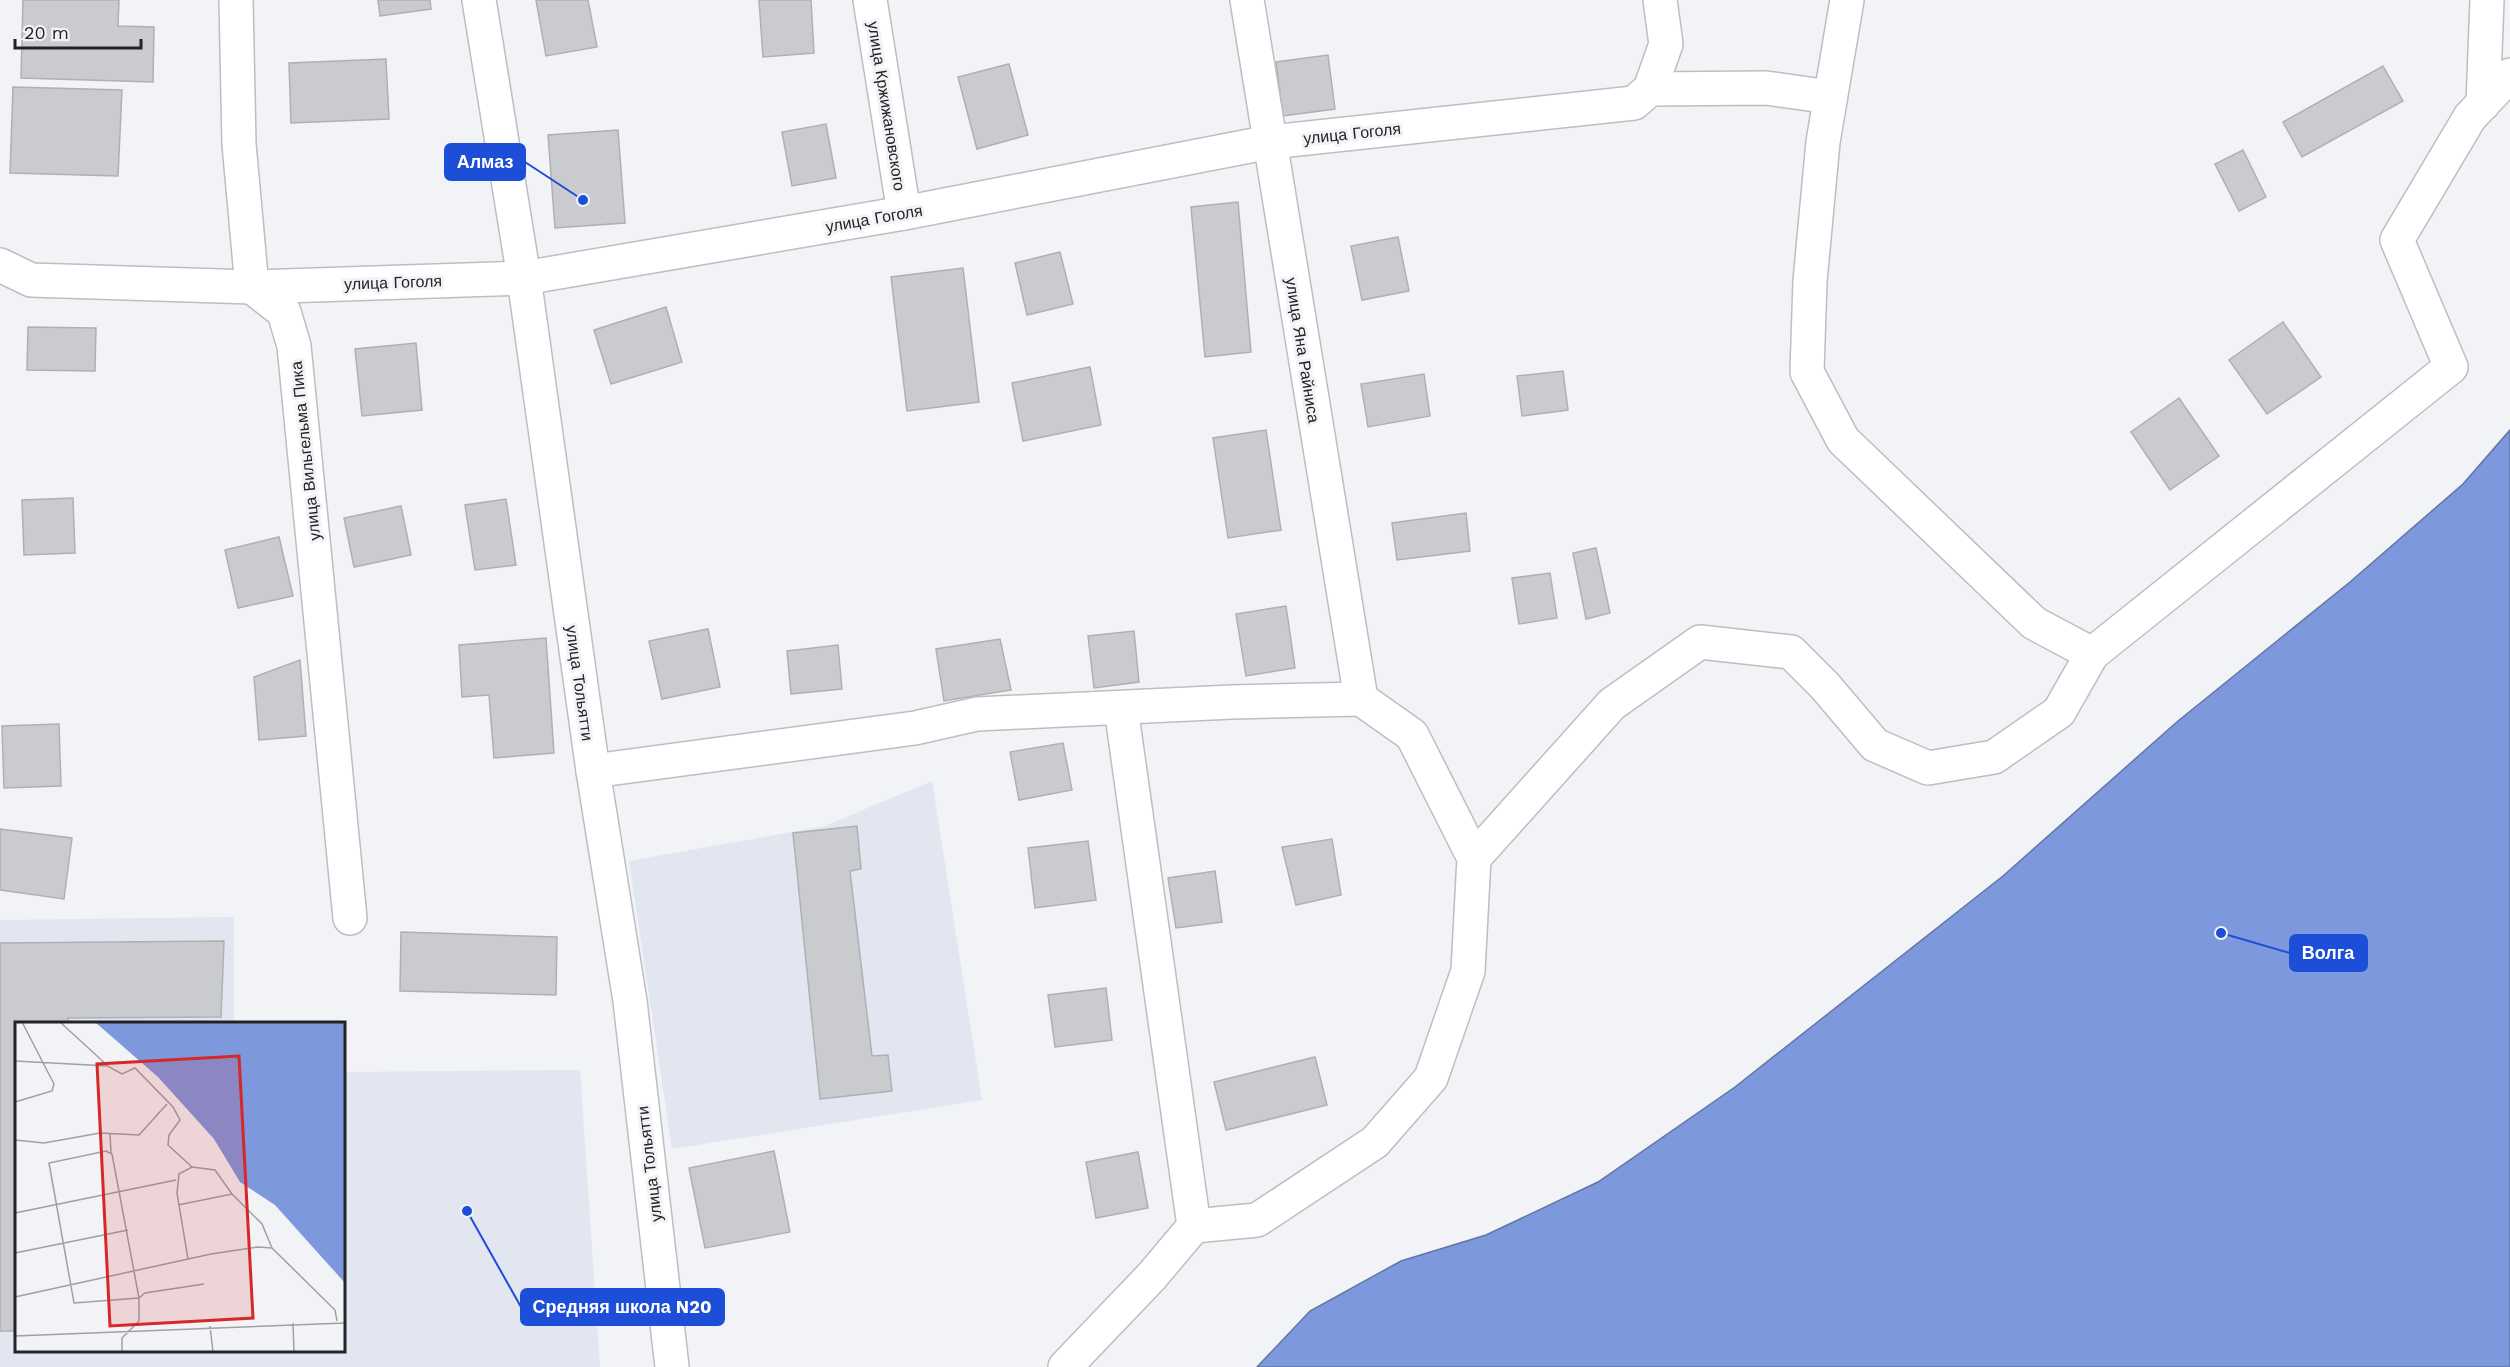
<svg xmlns="http://www.w3.org/2000/svg" width="2510" height="1367" font-family="'Work Sans',sans-serif">
<style>
.built{fill:#e1e6f0}
.water{fill:#7d98dd;stroke:#6275a6;stroke-width:1.5}
.building{fill:#c9cbce;stroke:#afb0b3;stroke-width:1.5}
.lines{fill:none;stroke-linecap:round;stroke-linejoin:round}
.minor-casing{stroke:#bdbec1;stroke-width:36}
.minor{stroke:#fff;stroke-width:33}
.labels{text-anchor:middle;stroke-width:6;stroke-linejoin:round;paint-order:stroke}
.street-label{font-size:16px;fill:#232325;stroke:#f1f3f6}
.inset-road{fill:none;stroke:#9fa0a2;stroke-width:1.5}
.view{fill:#d62828;fill-opacity:0.15;stroke:#d62828;stroke-width:3}
.inset-edge{fill:none;stroke:#232325;stroke-width:3}
.leader{fill:none;stroke:#1d4ed8;stroke-width:2}
.callout-dot{fill:#1d4ed8;stroke:#f1f3f6;stroke-width:2}
.callout{fill:#1d4ed8;stroke:#1d4ed8;stroke-width:2}
.callout-label{font-size:18px;text-anchor:middle;font-weight:bold;fill:#fff}
</style>
<rect width="100%" height="100%" fill="#f1f3f6"/>
<g class="built">
<path d="M932,781L982,1100L672,1149L629,861L825,826Z"/>
<path d="M234,917V1023L16,1024V1350H344V1072L580,1070L600,1367H0V920Z"/>
</g>
<path class="water" d="M2510,430V1367H1257L1310,1311L1401,1261L1486,1235L1598,1182L1735,1087L2003,876L2178,721L2350,582L2463,484Z"/>
<g class="building">
<path d="M23,0H119L118,26L154,27L153,82L21,78Z"/>
<path d="M378,0H430L431,9L380,16Z"/>
<path d="M536,0H588L597,47L546,56Z"/>
<path d="M759,0H811L814,53L763,57Z"/>
<path d="M1328,55L1335,109L1283,116L1276,62Z"/>
<path d="M386,59L389,119L291,123L289,63Z"/>
<path d="M1009,64L1028,135L977,149L958,77Z"/>
<path d="M2383,66L2403,101L2302,157L2283,122Z"/>
<path d="M13,87L122,90L118,176L10,173Z"/>
<path d="M826,124L836,178L792,186L782,132Z"/>
<path d="M618,130L625,223L555,228L548,135Z"/>
<path d="M2243,150L2266,197L2239,211L2215,164Z"/>
<path d="M1238,202L1251,352L1205,357L1191,207Z"/>
<path d="M1398,237L1409,291L1362,300L1351,246Z"/>
<path d="M1060,252L1073,304L1027,315L1015,263Z"/>
<path d="M963,268L979,402L907,411L891,277Z"/>
<path d="M666,307L682,362L611,384L594,330Z"/>
<path d="M2283,322L2321,377L2267,414L2229,360Z"/>
<path d="M28,327L96,328L95,371L27,370Z"/>
<path d="M416,343L422,410L362,416L355,349Z"/>
<path d="M1090,367L1101,425L1023,441L1012,383Z"/>
<path d="M1563,371L1568,410L1522,416L1517,376Z"/>
<path d="M1424,374L1430,416L1368,427L1361,384Z"/>
<path d="M2179,398L2219,456L2170,490L2131,432Z"/>
<path d="M1266,430L1281,530L1228,538L1213,438Z"/>
<path d="M73,498L75,553L24,555L22,500Z"/>
<path d="M506,499L516,565L475,570L465,505Z"/>
<path d="M401,506L411,555L354,567L344,518Z"/>
<path d="M1466,513L1470,551L1397,560L1392,523Z"/>
<path d="M279,537L293,596L238,608L225,550Z"/>
<path d="M1596,548L1610,613L1586,619L1573,553Z"/>
<path d="M1550,573L1557,618L1519,624L1512,578Z"/>
<path d="M1286,606L1295,668L1246,676L1236,614Z"/>
<path d="M708,629L720,687L662,699L649,641Z"/>
<path d="M1134,631L1139,682L1094,688L1088,636Z"/>
<path d="M546,638L554,753L494,758L489,695L462,697L459,645Z"/>
<path d="M1000,639L1011,690L944,701L936,649Z"/>
<path d="M838,645L842,689L791,694L787,651Z"/>
<path d="M300,660L306,736L259,740L254,677Z"/>
<path d="M59,724L61,786L4,788L2,726Z"/>
<path d="M1063,743L1072,790L1019,800L1010,752Z"/>
<path d="M857,826L861,869L850,871L872,1056L888,1055L892,1091L820,1099L793,833Z"/>
<path d="M0,829L72,838L64,899L0,890Z"/>
<path d="M1332,839L1341,895L1296,905L1282,847Z"/>
<path d="M1088,841L1096,900L1035,908L1028,848Z"/>
<path d="M1215,871L1222,922L1176,928L1168,878Z"/>
<path d="M401,932L557,937L556,995L400,991Z"/>
<path d="M224,941L221,1017L68,1018V1024H16V1331H0V943Z"/>
<path d="M1106,988L1112,1040L1055,1047L1048,995Z"/>
<path d="M1315,1057L1327,1105L1226,1130L1214,1082Z"/>
<path d="M774,1151L790,1232L705,1248L689,1168Z"/>
<path d="M1138,1152L1148,1208L1096,1218L1086,1162Z"/>
</g>
<g class="lines">
<g class="minor-casing">
<g id="minor">
<path d="M236,0L239,144L252,287L284,312L294,346L350,918"/>
<path d="M479,0L524,278L593,771L630,1001L672,1367"/>
<path d="M870,0L904,213"/>
<path d="M1247,0L1361,699"/>
<path d="M1847,0L1823,142L1810,281L1807,372L1843,440L2034,623L2092,654"/>
<path d="M1650,89L1766,88L1830,97"/>
<path d="M2483,104L2487,0"/>
<path d="M0,265L31,280L252,287L524,278L904,213L1270,142L1634,103L1650,89L1666,44L1660,0"/>
<path d="M593,771L915,728L977,714L1232,702L1361,699L1412,735L1474,858L1468,971L1431,1078L1375,1142L1257,1220L1194,1226"/>
<path d="M1474,858L1612,704L1700,642L1791,652L1825,686L1875,745L1928,768L1994,757L2059,712L2092,654L2451,367L2397,240L2470,117L2510,75"/>
<path d="M1065,1367L1152,1276L1194,1226L1121,708"/>
</g>
</g>
<use href="#minor" class="minor"/>
</g>
<g class="labels">
<g class="street-label">
<text transform="translate(887 106) rotate(81)" y="6">улица Кржижановского</text>
<text transform="translate(1352 133) rotate(-6)" y="6">улица Гоголя</text>
<text transform="translate(874 218) rotate(-10)" y="6">улица Гоголя</text>
<text transform="translate(393 282) rotate(-2)" y="6">улица Гоголя</text>
<text transform="translate(1303 350) rotate(81)" y="6">улица Яна Райниса</text>
<text transform="translate(305 451) rotate(-96)" y="6">улица Вильгельма Пика</text>
<text transform="translate(580 683) rotate(82)" y="6">улица Тольятти</text>
<text transform="translate(649 1164) rotate(-97)" y="6">улица Тольятти</text>
</g>
</g>
<g transform="translate(15 1022)">
<rect width="330" height="330" fill="#f1f3f6"/>
<path d="M80,0H330V261L260,183L225,160L199,117L143,55Z" fill="#7d98dd"/>
<path class="inset-road" d="M45,0L94,45L107,52L120,46L158,85L165,98L154,113L153,123L177,145M0,39L93,44M0,80L37,69L39,62L7,0M95,112L96,131M0,118L29,121L85,111L124,113L152,82M163,183L217,172L247,202L257,226M0,191L161,158M257,226L320,288L322,299M0,231L113,208M173,237L162,171L164,152L177,145L200,148L217,172M0,275L196,232L243,225L257,226M278,301L279,330M195,304L198,330M0,314L330,301M107,330V316L124,299V276L97,132L91,129L34,141L59,281L124,276L130,271L189,262"/>
<path class="view" d="M224,34L238,296L95,304L82,42Z"/>
<rect width="330" height="330" class="inset-edge"/>
</g>
<path class="leader" d="M583 200L525 162M2221 933L2290 953M467 1211L521 1307"/>
<g class="callout-dot">
<circle cx="583" cy="200" r="6"/>
<circle cx="2221" cy="933" r="6"/>
<circle cx="467" cy="1211" r="6"/>
</g>
<g class="callout">
<rect x="445" y="144" width="80" height="36" rx="6"/>
<rect x="2290" y="935" width="77" height="36" rx="6"/>
<rect x="521" y="1289" width="203" height="36" rx="6"/>
</g>
<g class="callout-label">
<text x="485" y="168">Алмаз</text>
<text x="2328" y="959">Волга</text>
<text x="622" y="1313">Средняя школа N20</text>
</g>
<path d="M15 39v9h126v-9" fill="none" stroke="#232325" stroke-width="3"/>
<text x="24" y="39" font-size="18" fill="#232325" stroke="#f1f3f6" stroke-width="4.5" paint-order="stroke">20 m</text>
</svg>
